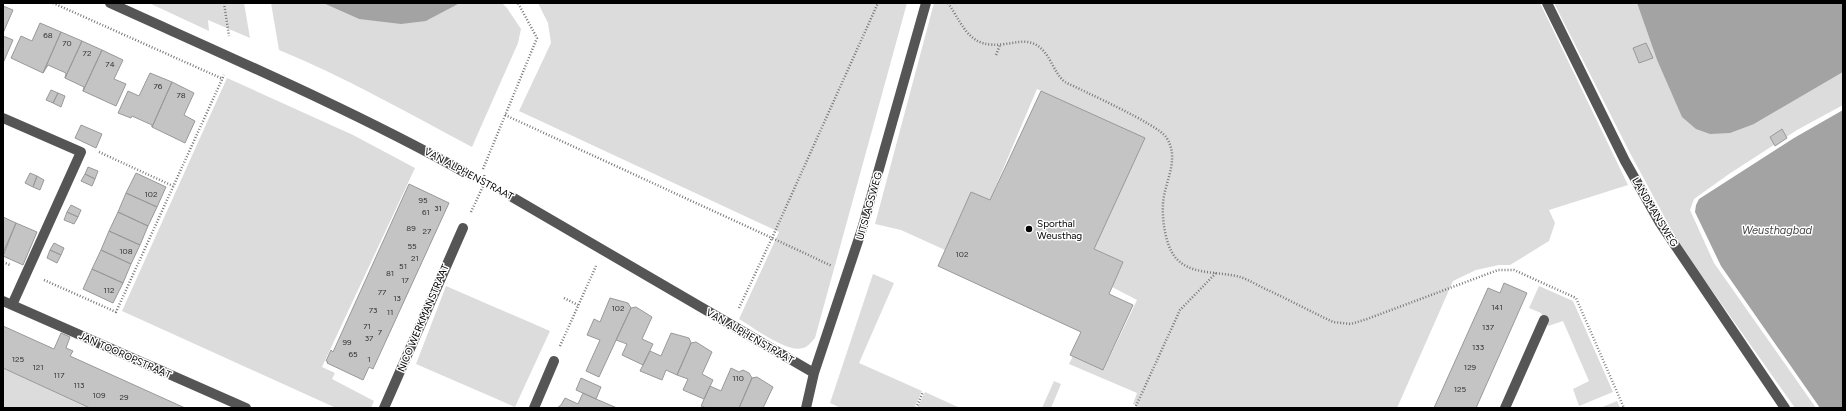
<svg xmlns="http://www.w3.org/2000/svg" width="1846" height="411" viewBox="0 0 1846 411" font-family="Figtree,sans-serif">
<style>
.green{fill:#dcdcdc}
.water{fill:#a3a3a3}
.building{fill:#c4c4c4;stroke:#999}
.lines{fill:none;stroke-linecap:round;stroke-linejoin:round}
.path{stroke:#777;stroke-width:2.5;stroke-dasharray:1 2;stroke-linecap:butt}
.minor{stroke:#555;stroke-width:10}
.poi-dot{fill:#000;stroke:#fff;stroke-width:1.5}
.labels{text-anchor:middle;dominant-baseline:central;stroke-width:3;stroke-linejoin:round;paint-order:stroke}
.number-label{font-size:8px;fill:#313131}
.street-label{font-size:10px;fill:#000;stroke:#fff}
.poi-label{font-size:10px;fill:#000;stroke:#fff;text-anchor:start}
.water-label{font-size:11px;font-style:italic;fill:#444;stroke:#fff}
</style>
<rect width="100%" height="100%" fill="#fff"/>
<!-- green -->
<path class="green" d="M149,3H244L250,38L208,20L209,31Z
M271,3H323L359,19L426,21L460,3H502L507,8L521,29L518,43L472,147C408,113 345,77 279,50Z
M538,3H907L815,338C812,341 808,347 803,348C787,353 754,328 739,319L779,232L519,111L551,43L548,23Z
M934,3H1540L1628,185L1549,210L1555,223L1549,241L1510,265H1499L1476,270L1453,281L1397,408H1141L1133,404L1137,393L1069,364L1073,356L1104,369L1137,300L1112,287L1123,262L1094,249L1144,139L1037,89L990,200L971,192L945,250L901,230L875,224Z
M1554,3H1637L1657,60L1682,116L1754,124L1843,72V105L1797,130L1729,174L1694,199L1690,210L1714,263L1816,408H1795L1699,272L1672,231L1630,153Z
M227,78L353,135L415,168L322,367L335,373L332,379L374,401L371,408H336L122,311Z
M873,274L894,283L859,363L922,391L914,408H841L830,403Z
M446,286L550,331L515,407L416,364Z
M1539,286L1573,301L1613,392L1579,406L1573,389L1589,381L1563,321L1548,326L1541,313L1529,308Z
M3,368L90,408H3Z
M1054,381L1061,384L1051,408H1042Z
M925,392L960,408H917Z
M1617,401L1620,408H1600Z"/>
<!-- water -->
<path class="water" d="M323,3H460L426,21L401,24L359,19Z
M1637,3H1843V72L1754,124L1730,133L1710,134L1696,129L1682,117L1657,60Z
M1843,110V408H1820L1721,266L1695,212L1696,205L1699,199L1794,138Z"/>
<!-- building -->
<path class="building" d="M3,6L13,10L3,33Z
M40,23L61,32L43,73L11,58L21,36L32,41Z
M61,32L82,41L65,78L66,73L48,65L43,73Z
M3,36L13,40L3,63Z
M82,41L102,50L83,91L84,87L65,78Z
M1646,43L1653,58L1639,63L1633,48Z
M102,50L123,60L114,79L126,84L116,106L83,91Z
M150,73L172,82L152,127V125L132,116L131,118L118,113L128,91L139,96Z
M172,82L194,93L184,115L195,121L185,143L152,127Z
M51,90L58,93L53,103L46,100Z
M1041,91L1145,138L1094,249L1123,262L1109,294L1133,305L1103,370L1070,355L1081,332L938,266L971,192L990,200Z
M58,93L65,96L61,107L53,103Z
M81,125L102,134L96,148L75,138Z
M1782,129L1787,138L1775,146L1770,137Z
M88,167L98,171L95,179L85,174Z
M30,173L37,176L33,187L25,183Z
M136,173L166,187L157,207L126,193Z
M85,174L95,179L92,186L81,181Z
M37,176L44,180L40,190L33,187Z
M409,184L449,203L373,369L369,367L363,380L327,363L328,362L326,361L331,350L333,352Z
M126,193L157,207L148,226L118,212Z
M71,205L81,210L78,217L67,212Z
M67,212L78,217L74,224L64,220Z
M118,212L148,226L140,245L109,231Z
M3,217L16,223L3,253Z
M16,223L37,232L23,265L3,256Z
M109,231L140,245L131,264L101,250Z
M54,243L64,248L61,255L50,250Z
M50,250L61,255L57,263L47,258Z
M101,250L131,264L123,283L92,269Z
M92,269L123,283L113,303L83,289Z
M1504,283L1527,293L1476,408H1434L1488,288L1500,293Z
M610,298L628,303L631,308L599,377L586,371L600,340L587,335L594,319L600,322Z
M636,307L652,317L642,339L653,344L643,365L622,355L627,344L616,340L631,308Z
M3,326L54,349L61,333L70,337L66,348L73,351L70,356L185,408H90L3,368Z
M671,333L689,338L691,343L677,375L666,370L662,380L640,371L650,351L661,356Z
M696,342L712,352L702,374L713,380L704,399L683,390L688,379L677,375L691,343Z
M731,368L739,372L743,370L749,373L752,378L739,408H706L701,406L710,386L721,391Z
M757,377L773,387L763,408H739L752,378Z
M581,378L601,387L596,399L576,390Z
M583,393L596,399L617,408H557L561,405L565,398L578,404Z"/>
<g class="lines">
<!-- path -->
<path class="path" d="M53,3L223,79
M224,3L229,36
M948,3C965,28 969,49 1005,44C1014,43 1024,40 1032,43C1050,49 1052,72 1065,82C1083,91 1157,124 1166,137C1181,159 1164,182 1163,204C1162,219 1165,244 1175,257C1190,276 1220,271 1240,277C1250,280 1260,287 1270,291C1291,301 1312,312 1333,322L1351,324L1367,319L1498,270H1514L1576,298L1624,408
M996,55L1000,45
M505,115L772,238L878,3
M99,152L173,186
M483,169L537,38L518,3
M479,180L496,188
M471,212L485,182L484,174
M3,262L10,265
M44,280L116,312L224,75
M564,298L578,305
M739,308L772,238L832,266
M560,346L596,266
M1136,406L1180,310L1216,273
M916,408L923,392"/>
<!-- minor -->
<path class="minor" d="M110,3C229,57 350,109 464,172
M1547,3L1625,161L1660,223L1785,408
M3,118L81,152L12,305
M512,197L814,373
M3,301L246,408
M384,408L463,228
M534,408L554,361
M806,408L814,373L862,229L926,3
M1505,408L1544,320"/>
</g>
<!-- markers -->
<circle class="poi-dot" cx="1029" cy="229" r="4"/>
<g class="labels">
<!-- number labels -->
<g class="number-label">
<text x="48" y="35">68</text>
<text x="67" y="43">70</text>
<text x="87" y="53">72</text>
<text x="110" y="64">74</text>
<text x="158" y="86">76</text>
<text x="181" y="95">78</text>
<text x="151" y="194">102</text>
<text x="423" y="200">95</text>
<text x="438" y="208">31</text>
<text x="426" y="212">61</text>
<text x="411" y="228">89</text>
<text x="427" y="231">27</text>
<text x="412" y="246">55</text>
<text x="126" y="251">108</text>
<text x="962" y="254">102</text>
<text x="415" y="258">21</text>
<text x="403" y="266">51</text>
<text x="390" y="273">81</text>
<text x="405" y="280">17</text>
<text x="109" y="290">112</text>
<text x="382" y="292">77</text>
<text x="397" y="298">13</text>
<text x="1497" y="307">141</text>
<text x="618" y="308">102</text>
<text x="373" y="310">73</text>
<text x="390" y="312">11</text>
<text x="367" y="326">71</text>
<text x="1488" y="327">137</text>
<text x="380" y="332">7</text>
<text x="369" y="338">37</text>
<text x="347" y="342">99</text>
<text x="1478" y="347">133</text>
<text x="353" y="354">65</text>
<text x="18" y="359">125</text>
<text x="369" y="359">1</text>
<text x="38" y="367">121</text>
<text x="1470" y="367">129</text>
<text x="59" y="375">117</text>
<text x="738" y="378">110</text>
<text x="79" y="385">113</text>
<text x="1460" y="389">125</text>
<text x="99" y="395">109</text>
<text x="124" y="397">29</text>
</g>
<!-- street labels -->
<g class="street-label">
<text transform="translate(469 174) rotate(28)">VAN ALPHENSTRAAT</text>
<text transform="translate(869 206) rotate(-74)">UITSLAGSWEG</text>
<text transform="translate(1655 212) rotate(59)">LANDMANSWEG</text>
<text transform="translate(423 318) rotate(-67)">NICO WERKMANSTRAAT</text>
<text transform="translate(750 336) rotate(30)">VAN ALPHENSTRAAT</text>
<text transform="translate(125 355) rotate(24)">JAN TOOROPSTRAAT</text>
</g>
<!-- poi labels -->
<g class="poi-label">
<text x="1037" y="223">Sporthal<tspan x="1037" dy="12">Weusthag</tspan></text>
</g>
<!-- water labels -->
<g class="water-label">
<text x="1777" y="230">Weusthagbad</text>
</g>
</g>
<!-- border -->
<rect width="1846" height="411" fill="none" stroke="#000000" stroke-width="8"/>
</svg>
